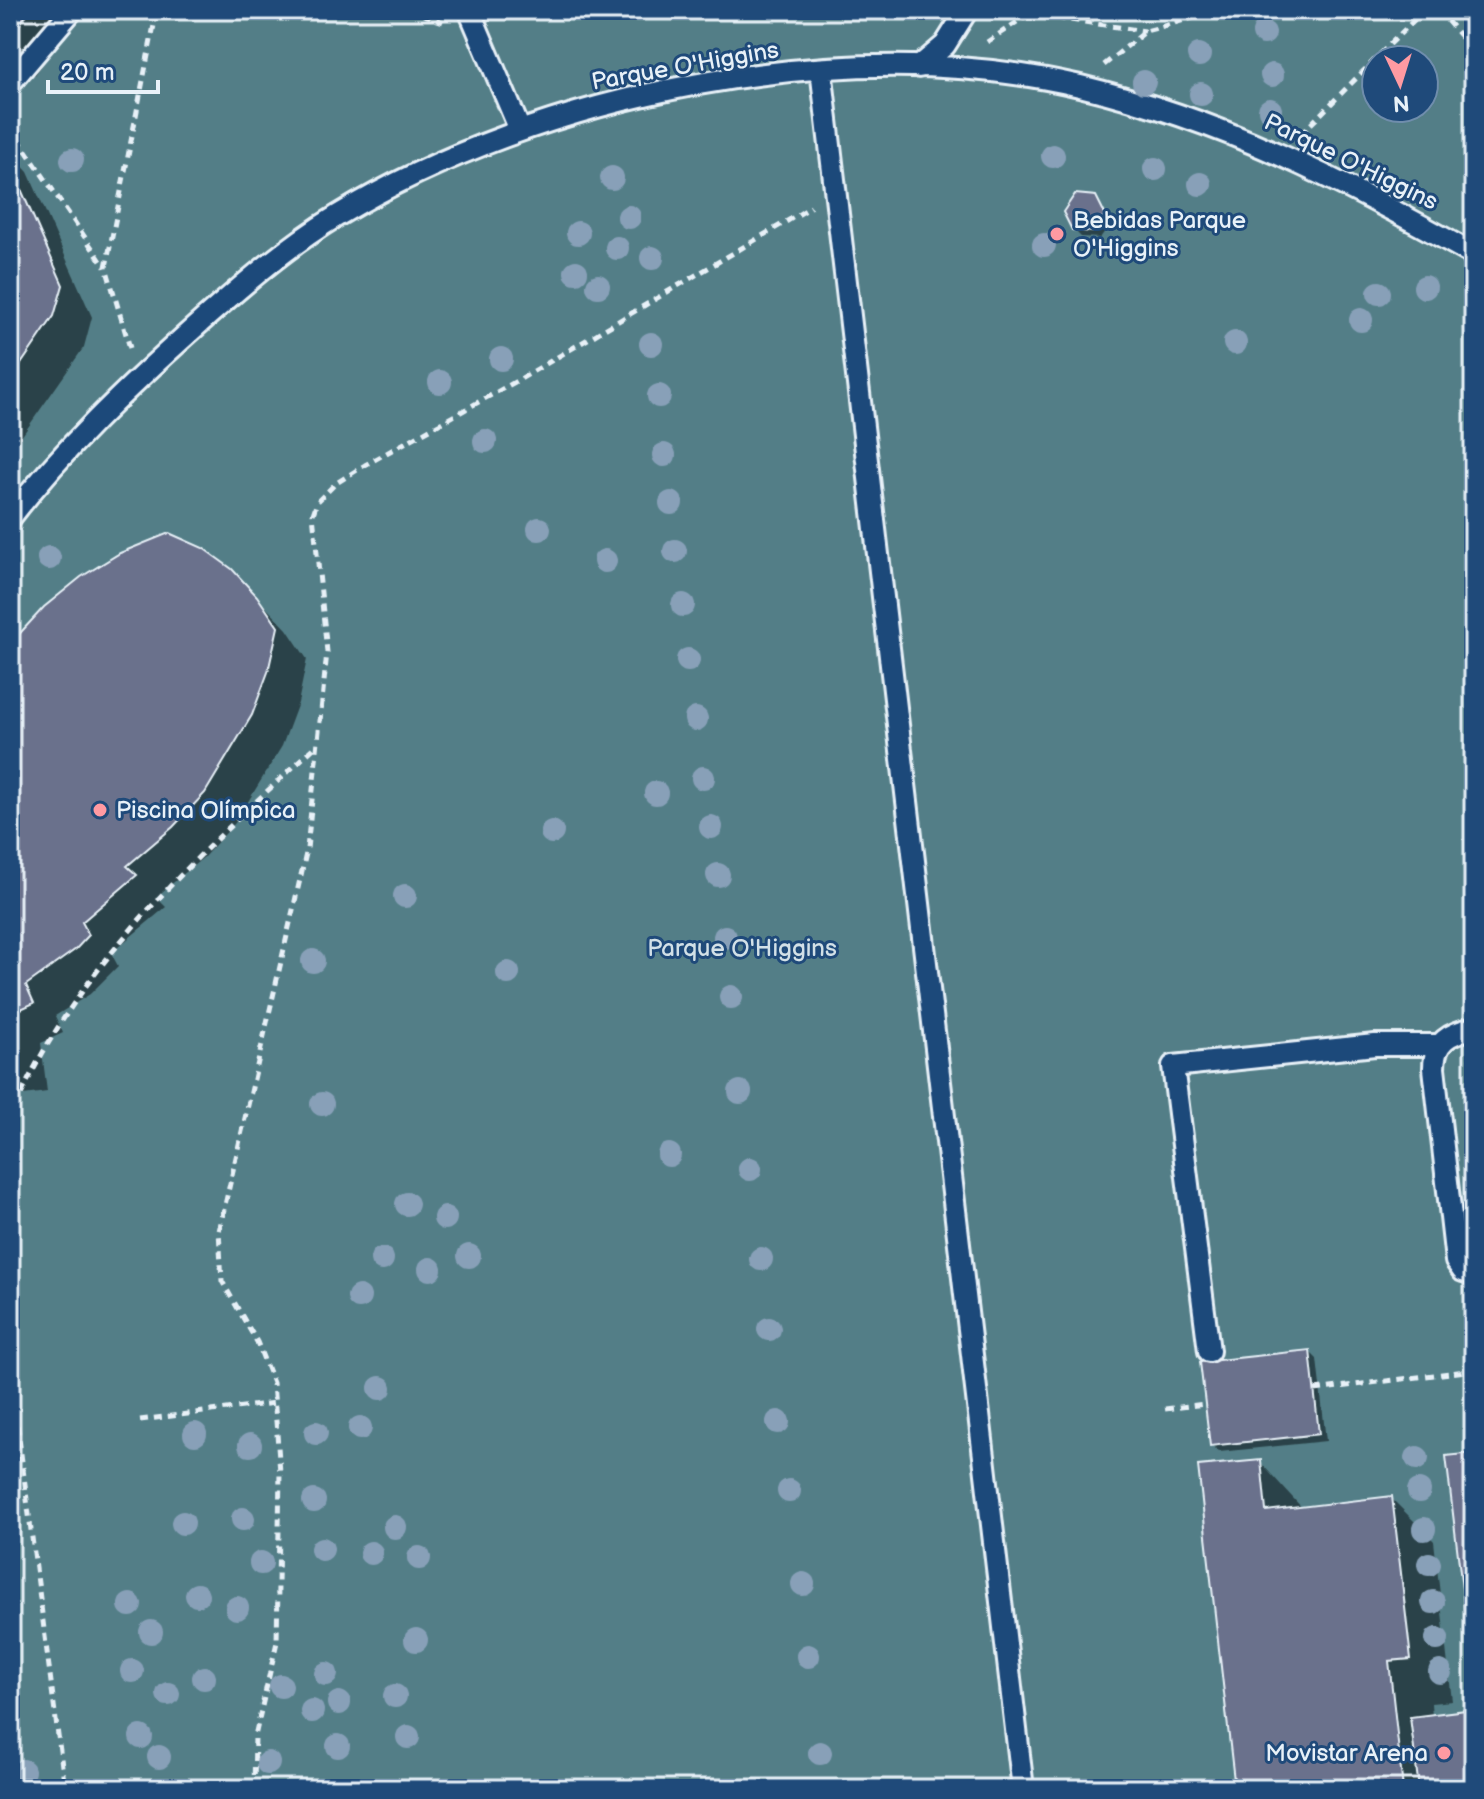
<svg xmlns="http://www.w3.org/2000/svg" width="1484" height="1799" viewBox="0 0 1484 1799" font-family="'Balsamiq Sans',sans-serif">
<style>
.green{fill:#527e87;stroke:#9db8c0;stroke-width:2;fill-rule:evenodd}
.shadow{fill:#0007}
.building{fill:#6a718c;stroke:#e8f1f8;stroke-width:2}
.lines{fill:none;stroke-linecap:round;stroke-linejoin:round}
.lane-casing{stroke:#e8f1f8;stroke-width:26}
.path{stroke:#e8f1f8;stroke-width:5;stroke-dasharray:8 6;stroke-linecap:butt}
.lane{stroke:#1f4a7a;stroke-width:20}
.tree{fill:#88a0b8}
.poi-dot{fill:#ff9aa2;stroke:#1f4a7a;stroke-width:3}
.labels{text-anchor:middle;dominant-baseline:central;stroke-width:6;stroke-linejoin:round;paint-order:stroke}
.street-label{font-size:24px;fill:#e8f1f8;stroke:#1f4a7a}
.poi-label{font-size:24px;fill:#e8f1f8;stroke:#1f4a7a;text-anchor:start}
.park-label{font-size:24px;fill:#d2e0e7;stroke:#1f4a7a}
</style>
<rect width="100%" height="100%" fill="#2e527e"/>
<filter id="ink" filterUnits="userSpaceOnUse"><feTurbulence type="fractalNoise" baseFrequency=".0125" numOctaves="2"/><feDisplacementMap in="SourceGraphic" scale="16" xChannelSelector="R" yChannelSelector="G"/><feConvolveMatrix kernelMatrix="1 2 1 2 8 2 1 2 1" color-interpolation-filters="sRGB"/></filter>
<g filter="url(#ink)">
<!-- green -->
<path class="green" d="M10,10H1474V1789H10ZM1376,60H1424V108H1376Z"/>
<!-- shadow -->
<path class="shadow" d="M10,10H82L35,75L10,59Z
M10,153L28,172L92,317L84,347L10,453Z
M1095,198L1111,223L1100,238L1081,237L1073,229Z
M230,570L287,629L307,659L298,703L282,746L235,823L204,857L156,897L166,907L111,953L118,966L90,994L55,1016L63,1033L41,1043L47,1092L23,1095L10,1081V648Z
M1310,1352L1317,1359L1326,1441L1219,1452L1212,1445Z
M1260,1462L1303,1509L1392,1499L1434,1541L1452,1701L1431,1703L1432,1717L1474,1711V1789H1237Z"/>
<!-- building -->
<path class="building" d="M10,10H30L10,37Z
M10,164L63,285L54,316L10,380Z
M1075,194L1096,196L1105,214L1093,232L1072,230L1063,212Z
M169,533L203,548L232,569L257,596L278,627L268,672L252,715L205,793L173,827L127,866L137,875L82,922L89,935L76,949L26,985L34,1003L12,1013L17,1063H10V644L44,607L81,577L120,553Z
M1310,1350L1319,1434L1210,1446L1200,1362Z
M1474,1453V1688L1446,1456Z
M1261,1460L1266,1511L1392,1496L1411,1659L1389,1661L1403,1789H1235L1198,1466Z
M1474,1709V1789H1419L1410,1717Z"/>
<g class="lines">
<!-- lane casing -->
<g class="lane-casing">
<path id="lane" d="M469,10L520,130
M919,67L945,45L967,10
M821,69L1023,1789
M10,83L72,10
M10,518C64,448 128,387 194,328C239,288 286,247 337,216C540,93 847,31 1080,86C1225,121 1345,182 1474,255
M1474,1028C1450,1033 1434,1041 1434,1068L1456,1261L1463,1271L1474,1274
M1209,1351L1173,1066L1375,1045H1438"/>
</g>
<!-- path -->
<path class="path" d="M410,10L443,22
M1438,10L1461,37L1474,43
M1029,14L1145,31
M987,42L1035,10
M1104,65L1146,31L1220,10
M10,127L105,267
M1301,134L1424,10
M130,348L106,267L157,10
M1470,1058L1474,1085
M10,1120C72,968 198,855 316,746
M10,1370L65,1789
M1315,1390L1474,1370
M1165,1409L1205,1404
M140,1420L275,1403
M254,1789L255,1736L277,1642L280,1472L273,1383L257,1342L222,1281L219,1231L307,849L327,652L313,514L317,502L335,484L365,465L522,378L811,207"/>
<!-- lane -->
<use href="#lane" class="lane"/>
</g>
<!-- trees -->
<g class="tree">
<circle cx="1264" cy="33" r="12"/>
<circle cx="1199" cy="55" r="12"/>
<circle cx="1272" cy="75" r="12"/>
<circle cx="1144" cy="82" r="12"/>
<circle cx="1201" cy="94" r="12"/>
<circle cx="1270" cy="110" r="12"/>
<circle cx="1053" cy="156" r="12"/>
<circle cx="72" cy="160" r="12"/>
<circle cx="1155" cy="169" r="12"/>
<circle cx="612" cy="178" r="12"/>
<circle cx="1200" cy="184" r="12"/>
<circle cx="629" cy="217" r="12"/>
<circle cx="578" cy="233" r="12"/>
<circle cx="1044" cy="245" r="12"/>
<circle cx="617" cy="248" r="12"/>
<circle cx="652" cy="258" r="12"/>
<circle cx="576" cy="272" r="12"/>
<circle cx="598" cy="286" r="12"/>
<circle cx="1425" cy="287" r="12"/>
<circle cx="1379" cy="293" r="12"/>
<circle cx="1361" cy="320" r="12"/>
<circle cx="1235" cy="343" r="12"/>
<circle cx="651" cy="344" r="12"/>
<circle cx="501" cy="359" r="12"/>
<circle cx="440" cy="382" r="12"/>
<circle cx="659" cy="396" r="12"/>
<circle cx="485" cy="441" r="12"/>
<circle cx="664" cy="455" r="12"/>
<circle cx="671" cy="503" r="12"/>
<circle cx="539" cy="529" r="12"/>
<circle cx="675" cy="551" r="12"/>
<circle cx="49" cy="558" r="12"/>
<circle cx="605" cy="561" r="12"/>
<circle cx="683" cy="605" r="12"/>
<circle cx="688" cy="660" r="12"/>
<circle cx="696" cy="719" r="12"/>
<circle cx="703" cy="778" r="12"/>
<circle cx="656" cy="793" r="12"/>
<circle cx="711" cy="827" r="12"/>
<circle cx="552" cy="832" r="12"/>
<circle cx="718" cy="875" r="12"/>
<circle cx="405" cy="896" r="12"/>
<circle cx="725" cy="937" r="12"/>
<circle cx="313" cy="961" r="12"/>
<circle cx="508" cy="973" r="12"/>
<circle cx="731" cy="997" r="12"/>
<circle cx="740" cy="1092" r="12"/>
<circle cx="322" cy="1104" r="12"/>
<circle cx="669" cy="1155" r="12"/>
<circle cx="750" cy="1169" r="12"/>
<circle cx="407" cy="1204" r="12"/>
<circle cx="445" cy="1218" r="12"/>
<circle cx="469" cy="1256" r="12"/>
<circle cx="382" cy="1259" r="12"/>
<circle cx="761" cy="1259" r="12"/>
<circle cx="430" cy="1269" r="12"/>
<circle cx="359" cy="1297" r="12"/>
<circle cx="769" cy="1329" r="12"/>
<circle cx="380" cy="1388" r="12"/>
<circle cx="778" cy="1422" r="12"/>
<circle cx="360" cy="1428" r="12"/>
<circle cx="316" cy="1433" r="12"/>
<circle cx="195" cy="1434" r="12"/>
<circle cx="250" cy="1445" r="12"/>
<circle cx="1417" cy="1458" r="12"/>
<circle cx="789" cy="1491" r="12"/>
<circle cx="1419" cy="1491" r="12"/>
<circle cx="314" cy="1501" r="12"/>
<circle cx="243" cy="1519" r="12"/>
<circle cx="183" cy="1523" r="12"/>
<circle cx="395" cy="1527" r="12"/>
<circle cx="1424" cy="1529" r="12"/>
<circle cx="322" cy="1549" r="12"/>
<circle cx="371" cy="1553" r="12"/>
<circle cx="419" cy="1558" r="12"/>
<circle cx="261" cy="1563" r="12"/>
<circle cx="1429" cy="1564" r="12"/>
<circle cx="803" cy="1584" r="12"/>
<circle cx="197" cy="1595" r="12"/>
<circle cx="1433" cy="1602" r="12"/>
<circle cx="130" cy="1605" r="12"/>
<circle cx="237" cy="1608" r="12"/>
<circle cx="151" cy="1632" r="12"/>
<circle cx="1437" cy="1639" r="12"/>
<circle cx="416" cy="1640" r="12"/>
<circle cx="808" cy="1656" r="12"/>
<circle cx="132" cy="1671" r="12"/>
<circle cx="1440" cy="1672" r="12"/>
<circle cx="326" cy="1674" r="12"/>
<circle cx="204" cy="1678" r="12"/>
<circle cx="281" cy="1686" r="12"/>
<circle cx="168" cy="1694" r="12"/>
<circle cx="395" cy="1696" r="12"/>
<circle cx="339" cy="1703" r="12"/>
<circle cx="312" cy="1711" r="12"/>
<circle cx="141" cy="1737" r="12"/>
<circle cx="408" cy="1737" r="12"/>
<circle cx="338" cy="1746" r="12"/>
<circle cx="820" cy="1753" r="12"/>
<circle cx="159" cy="1757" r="12"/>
<circle cx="268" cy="1763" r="12"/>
<circle cx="23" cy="1771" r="12"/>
</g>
</g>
<!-- markers -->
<g class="poi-dot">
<circle cx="1057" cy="234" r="8"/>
<circle cx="100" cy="810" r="8"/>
<circle cx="1444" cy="1753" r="8"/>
</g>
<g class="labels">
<!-- street labels -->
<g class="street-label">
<text transform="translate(685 66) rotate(-10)">Parque O'Higgins</text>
<text transform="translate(1351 162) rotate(26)">Parque O'Higgins</text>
</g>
<!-- poi labels -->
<g class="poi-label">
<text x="1073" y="220">Bebidas Parque<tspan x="1073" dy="28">O'Higgins</tspan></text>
<text x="116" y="810">Piscina Olímpica</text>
<text x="1428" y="1753" text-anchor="end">Movistar Arena</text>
</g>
<!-- park labels -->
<g class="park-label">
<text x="742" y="948">Parque O'Higgins</text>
</g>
</g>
<!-- margin -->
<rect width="1484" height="1799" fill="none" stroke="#1f4a7a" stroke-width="40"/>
<rect x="20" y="20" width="1444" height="1759" fill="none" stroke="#e8f1f8" stroke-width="3" filter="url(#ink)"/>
<!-- north arrow -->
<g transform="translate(1400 84) rotate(176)"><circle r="38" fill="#1f4a7a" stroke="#6f8dac" stroke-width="2"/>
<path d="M0-6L14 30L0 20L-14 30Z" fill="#ff9aa2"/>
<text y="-12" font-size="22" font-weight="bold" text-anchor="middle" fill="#e8f1f8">N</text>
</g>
<!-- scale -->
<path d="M48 80v12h110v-12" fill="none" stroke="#e8f1f8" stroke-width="4"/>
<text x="60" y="80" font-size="24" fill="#e8f1f8" stroke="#1f4a7a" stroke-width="6" paint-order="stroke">20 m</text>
</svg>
